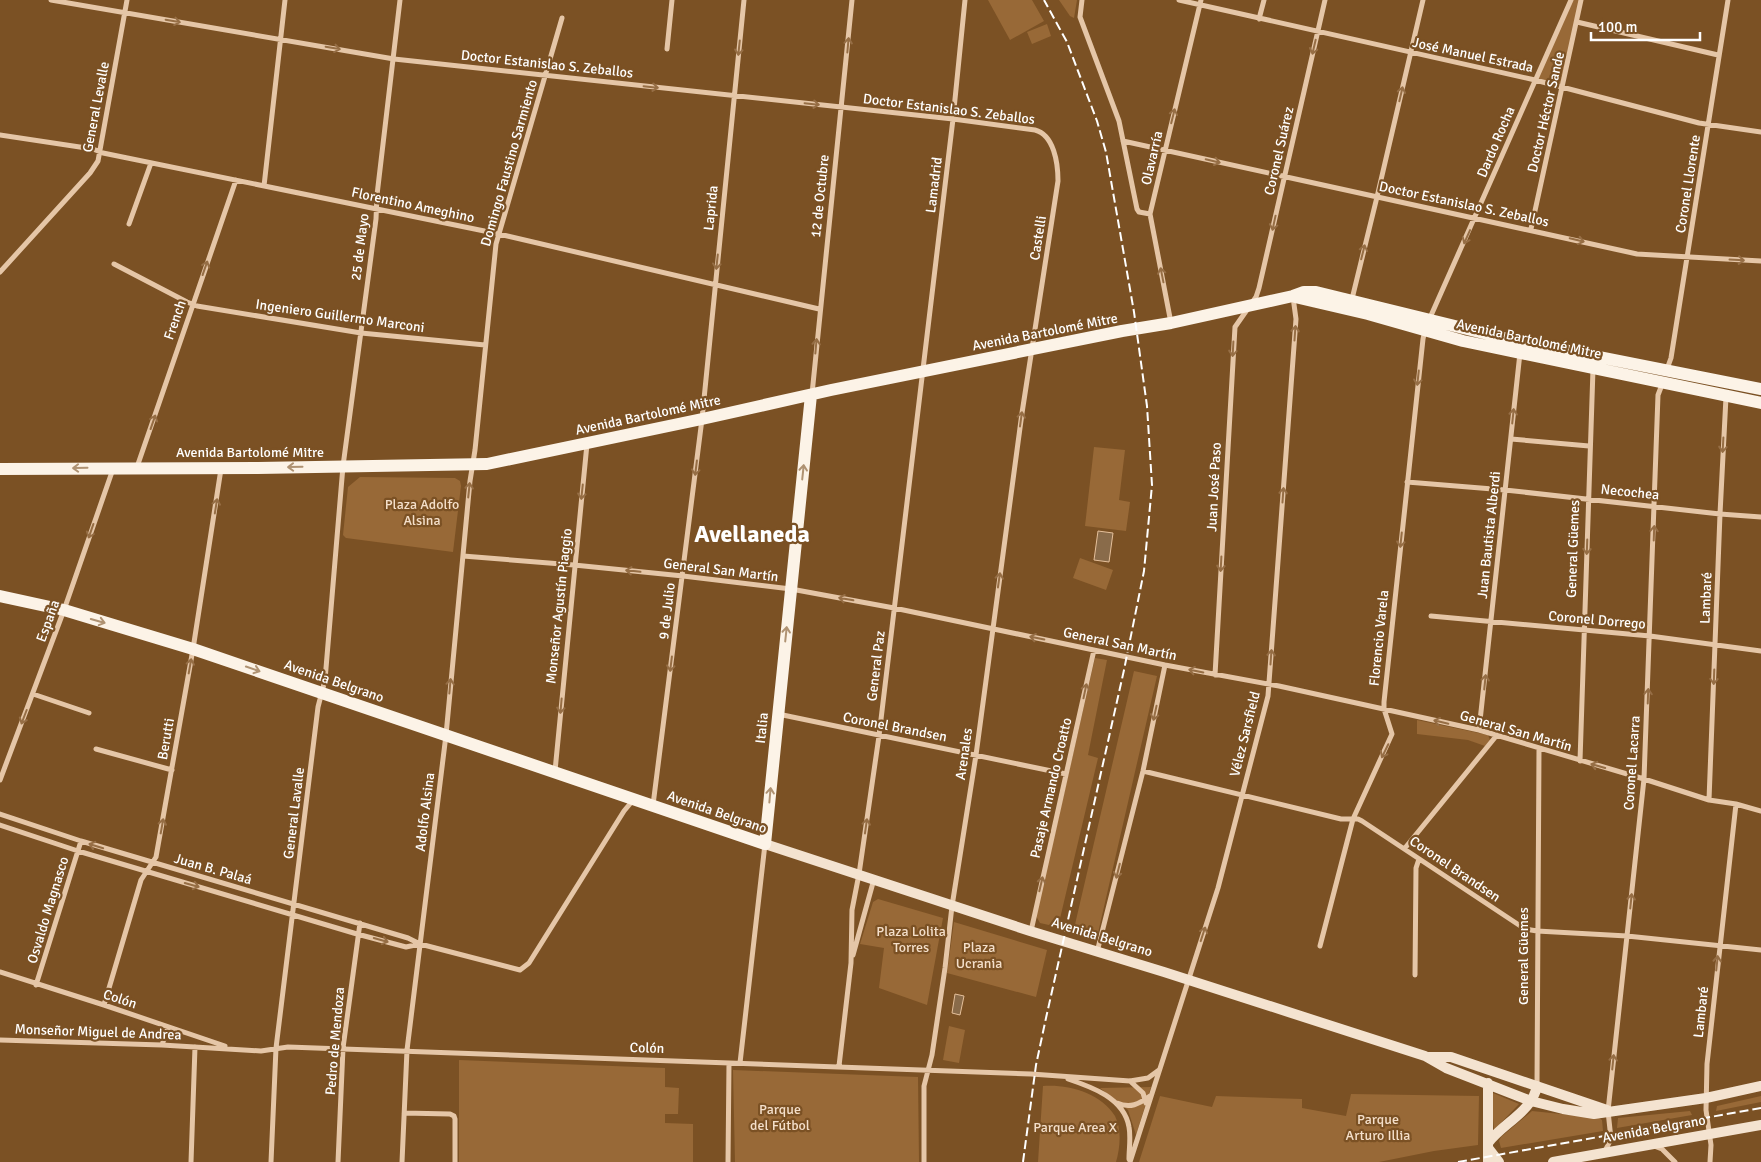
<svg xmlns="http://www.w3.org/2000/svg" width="1761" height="1162" viewBox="0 0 1761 1162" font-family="Signika,sans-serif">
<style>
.green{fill:#986937}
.water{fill:#896b4a;stroke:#e5c09b}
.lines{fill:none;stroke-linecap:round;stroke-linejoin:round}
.street{stroke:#e5c6a7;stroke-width:5}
.secondary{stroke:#f4e3d0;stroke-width:10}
.primary{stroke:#fcf3e7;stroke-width:12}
.rail{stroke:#fff;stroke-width:2;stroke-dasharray:9 4;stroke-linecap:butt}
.oneway{stroke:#966e45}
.oneway2{stroke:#af9272}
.labels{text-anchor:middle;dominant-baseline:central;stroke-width:4.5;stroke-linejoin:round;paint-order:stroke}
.street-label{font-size:14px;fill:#fff;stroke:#7b5124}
.park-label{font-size:14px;fill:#f4dfca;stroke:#7b5124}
.town-label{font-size:24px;font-weight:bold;fill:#fff;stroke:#7b5124}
</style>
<rect width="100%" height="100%" fill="#7b5124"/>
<!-- green -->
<path class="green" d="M988,0H1032L1044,21L1010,40Z
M1059,0H1077L1074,18L1070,16Z
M1571,0H1581L1563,88L1535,80Z
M1047,24L1051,36L1032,44L1027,32Z
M1094,447L1125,450L1119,500L1130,502L1126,531L1085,526Z
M360,477L455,478L460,481L461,486L453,552L346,538L343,535L348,487Z
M1080,558L1113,570L1106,590L1073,578Z
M1095,658L1107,660L1088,755L1098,758L1058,927L1040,923L1036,916Z
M1134,671L1157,676L1098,933L1094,938L1089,939L1073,933Z
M1417,720L1488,735L1490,740L1485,746L1468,740L1417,734Z
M878,899L943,918L927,1005L879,988L884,948L860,944L873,902Z
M954,922L1047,950L1036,997L947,973Z
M949,1026L965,1030L959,1063L943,1060Z
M459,1060L665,1068V1087L679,1088L678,1114H665V1123L693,1124V1162H459Z
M733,1070L918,1077L919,1162H735Z
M1043,1086C1068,1084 1101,1093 1115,1116C1122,1130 1120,1148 1116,1162H1038Z
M1151,1087L1136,1135L1128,1110L1100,1088Z
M1493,1093L1519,1104L1494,1130L1491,1095Z
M1351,1094L1479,1096L1478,1145L1434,1151L1379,1162H1139L1160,1096L1212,1107L1216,1096L1302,1099V1108L1346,1116Z
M1761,1096V1102L1716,1111L1717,1106Z
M1532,1111L1599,1118L1602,1120L1603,1131L1501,1148L1499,1141L1501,1137Z
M1690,1111L1692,1115L1617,1128L1618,1118Z"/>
<!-- water -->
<path class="water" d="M1098,531L1113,533L1109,562L1094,560Z
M955,994L964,996L960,1015L952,1013Z"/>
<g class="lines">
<!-- street -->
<path class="street" d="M51,0L394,59L953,119L1035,130C1054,135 1058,163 1058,181L1022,413L976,755L952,906L945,968L932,1055L924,1086V1162
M1082,0L1080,17L1119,121L1137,209L1139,212L1150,214
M1179,0L1535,80L1699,123L1761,132
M1259,19L1264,0
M1577,22L1718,55
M667,49L672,0
M0,135L93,149L103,153L499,234L819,309
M1123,141L1637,254L1761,261
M264,186L285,0
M129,224L151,163
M1531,229L1581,0
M114,264L187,302L197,306L361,333L485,345
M0,272L90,173L98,161L127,0
M1352,299L1377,197L1423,0
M1429,320L1571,0
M1171,323L1150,214L1201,0
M1667,369L1671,358L1728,0
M812,394L852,0
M1511,439L1589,446
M137,467L236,180
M1407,482L1505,490L1720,514L1761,517
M463,556L574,565L683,576L791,589L894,608L1165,665L1279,686L1479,730L1644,779L1709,800L1736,804L1761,811
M1431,616L1650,636L1761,651
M1215,675L1235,327L1256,297L1259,288L1325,0
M33,694L89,713
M778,714L1066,774
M1479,730L1520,353
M96,749L172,770
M1580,761L1593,369
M555,771L587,444
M1143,771L1341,819H1358L1362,821L1525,929L1537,931L1627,936L1761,950
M0,780L64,610L113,469
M1709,800L1720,514L1726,397
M653,805L702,419L744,0
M0,814L81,841L408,938L420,944L520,970L529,963L624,811L634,799
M0,825L78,851L357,934L406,947L420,944
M1405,848L1497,735
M1031,931L1094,650
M1320,946L1353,819L1392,734L1384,709V702L1423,339L1425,330
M1097,952L1143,771L1165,665
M853,955L874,879
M0,972L104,1005L225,1046
M1415,975L1416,868L1419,859
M36,985L81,841
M104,1005L141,880L156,857L193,649L221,469
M0,1040L162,1045L261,1051L288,1047L1031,1074L1130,1081L1148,1078L1159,1070
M162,1045L168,1027
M740,1063L765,844
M839,1066L851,963L852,910L859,874L879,736L953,119L965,0
M1068,1079C1092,1087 1124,1098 1129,1127C1131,1137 1129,1149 1129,1159
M1130,1081L1143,1093L1146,1103
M1537,1086L1539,749
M1117,1103C1130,1109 1139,1104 1150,1096
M404,1113L450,1114L454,1116L455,1119V1162
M1654,1146L1662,1149L1675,1162
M1605,1151L1611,1139L1608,1111L1644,779L1658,395L1663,382
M191,1162L195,1047
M271,1162L276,1048L318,707L325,680L343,466L376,219L377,195L400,0
M338,1162L343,1048L360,923
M402,1162L407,1050L446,735L470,481L475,450L496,244L562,18
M728,1162L729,1063
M1130,1162L1218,888L1268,696L1296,319L1293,297
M1710,1162L1711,1145L1706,1110L1707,1064L1736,804"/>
<!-- secondary -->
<path class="secondary" d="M765,844L1030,931L1164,972L1425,1056L1446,1068L1531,1101L1563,1109L1594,1114L1706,1098L1761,1086
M1428,1057H1451L1607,1110
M1488,1143C1503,1123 1532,1112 1537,1086
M1489,1149L1499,1162
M1488,1162V1083
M1553,1162L1761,1125"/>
<!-- primary -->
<path class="primary" d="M1295,297L1368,314L1463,341L1761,403
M0,469L258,468L487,464L702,419L831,390L1122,331L1171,323L1293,296L1304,292H1316L1508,339L1761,389
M0,596L64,610L193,649L765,844L811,395"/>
<!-- rail -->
<path class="rail" d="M1023,1162L1036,1065L1046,1018L1124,670L1144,571L1152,485L1147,406L1134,312L1106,152L1097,121L1067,42L1044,0
M1458,1162L1761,1108"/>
</g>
<!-- one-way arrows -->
<defs><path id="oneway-shaft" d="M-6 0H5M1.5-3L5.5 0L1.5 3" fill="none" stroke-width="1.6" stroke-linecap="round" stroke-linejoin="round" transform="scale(1.25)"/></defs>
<g class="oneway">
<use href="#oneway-shaft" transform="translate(173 21) rotate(10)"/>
<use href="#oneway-shaft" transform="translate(848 45) rotate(-85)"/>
<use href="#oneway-shaft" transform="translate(1314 47) rotate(103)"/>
<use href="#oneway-shaft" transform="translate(333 48) rotate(10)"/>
<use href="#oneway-shaft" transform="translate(739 48) rotate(96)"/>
<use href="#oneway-shaft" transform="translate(651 87) rotate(6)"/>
<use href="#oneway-shaft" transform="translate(1401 94) rotate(-77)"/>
<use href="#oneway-shaft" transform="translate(812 104) rotate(6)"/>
<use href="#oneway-shaft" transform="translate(1173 116) rotate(-76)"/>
<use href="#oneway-shaft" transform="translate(1213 161) rotate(13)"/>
<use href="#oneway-shaft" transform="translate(1274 223) rotate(102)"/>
<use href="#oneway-shaft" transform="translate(1467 237) rotate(114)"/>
<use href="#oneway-shaft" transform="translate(1577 240) rotate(13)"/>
<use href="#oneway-shaft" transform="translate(1363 252) rotate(-76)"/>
<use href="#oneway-shaft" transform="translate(1737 260) rotate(3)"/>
<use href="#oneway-shaft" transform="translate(717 262) rotate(96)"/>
<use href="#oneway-shaft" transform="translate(205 268) rotate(-71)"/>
<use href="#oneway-shaft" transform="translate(1162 275) rotate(-101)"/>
<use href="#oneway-shaft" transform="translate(1295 333) rotate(-86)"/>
<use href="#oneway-shaft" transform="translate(816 346) rotate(-85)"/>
<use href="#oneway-shaft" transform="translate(1233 349) rotate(93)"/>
<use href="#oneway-shaft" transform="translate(1418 378) rotate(96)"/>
<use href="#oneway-shaft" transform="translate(1513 416) rotate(-84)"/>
<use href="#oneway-shaft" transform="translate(1021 419) rotate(-82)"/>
<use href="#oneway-shaft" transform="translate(153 422) rotate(-71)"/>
<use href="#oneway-shaft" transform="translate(1723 445) rotate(93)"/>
<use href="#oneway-shaft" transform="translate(696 468) rotate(97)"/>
<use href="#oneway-shaft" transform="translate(469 490) rotate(-84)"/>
<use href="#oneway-shaft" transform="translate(582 492) rotate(96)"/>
<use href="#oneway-shaft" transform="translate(1283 495) rotate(-86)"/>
<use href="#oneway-shaft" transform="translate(216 506) rotate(-81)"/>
<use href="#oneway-shaft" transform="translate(91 531) rotate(109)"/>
<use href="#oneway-shaft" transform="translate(1654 533) rotate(-88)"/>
<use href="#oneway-shaft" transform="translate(1401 540) rotate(96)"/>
<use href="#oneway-shaft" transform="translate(1587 547) rotate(92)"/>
<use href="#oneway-shaft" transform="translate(1221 564) rotate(93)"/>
<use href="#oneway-shaft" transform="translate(633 571) rotate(-174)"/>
<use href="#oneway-shaft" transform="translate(999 580) rotate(-82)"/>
<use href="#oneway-shaft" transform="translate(846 599) rotate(-170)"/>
<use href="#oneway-shaft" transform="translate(1037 638) rotate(-168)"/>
<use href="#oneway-shaft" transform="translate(1271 657) rotate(-86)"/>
<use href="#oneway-shaft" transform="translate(671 664) rotate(97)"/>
<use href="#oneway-shaft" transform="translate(190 666) rotate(-80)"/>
<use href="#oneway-shaft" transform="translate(1196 671) rotate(-169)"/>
<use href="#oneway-shaft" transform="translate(1714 677) rotate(92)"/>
<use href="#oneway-shaft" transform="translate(1485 682) rotate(-84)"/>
<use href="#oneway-shaft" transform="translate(450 686) rotate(-85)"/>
<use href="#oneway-shaft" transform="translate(1085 691) rotate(-78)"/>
<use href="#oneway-shaft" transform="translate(1648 696) rotate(-88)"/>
<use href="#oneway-shaft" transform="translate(561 706) rotate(95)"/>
<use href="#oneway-shaft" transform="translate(1155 713) rotate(102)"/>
<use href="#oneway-shaft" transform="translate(24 717) rotate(111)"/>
<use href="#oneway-shaft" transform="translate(1441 722) rotate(-167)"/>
<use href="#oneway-shaft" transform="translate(1385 751) rotate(116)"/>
<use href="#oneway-shaft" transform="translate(1598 766) rotate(-164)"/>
<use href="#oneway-shaft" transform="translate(162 826) rotate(-80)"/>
<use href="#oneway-shaft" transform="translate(866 826) rotate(-82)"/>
<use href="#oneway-shaft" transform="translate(96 846) rotate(-163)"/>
<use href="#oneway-shaft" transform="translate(1118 871) rotate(104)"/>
<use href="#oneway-shaft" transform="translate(1041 884) rotate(-77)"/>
<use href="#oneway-shaft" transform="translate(192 885) rotate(16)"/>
<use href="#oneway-shaft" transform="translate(1631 901) rotate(-84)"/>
<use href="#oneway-shaft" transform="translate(1203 934) rotate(-72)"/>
<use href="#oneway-shaft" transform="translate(381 940) rotate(16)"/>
<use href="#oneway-shaft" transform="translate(1717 963) rotate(-84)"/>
<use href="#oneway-shaft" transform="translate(1613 1062) rotate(-84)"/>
</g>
<g class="oneway2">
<use href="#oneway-shaft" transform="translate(295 467) rotate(179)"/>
<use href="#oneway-shaft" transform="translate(80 468) rotate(179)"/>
<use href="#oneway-shaft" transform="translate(803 472) rotate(-84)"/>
<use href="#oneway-shaft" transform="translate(98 621) rotate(16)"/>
<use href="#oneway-shaft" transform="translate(786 634) rotate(-84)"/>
<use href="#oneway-shaft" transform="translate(253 669) rotate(19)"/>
<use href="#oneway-shaft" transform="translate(770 795) rotate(-85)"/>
</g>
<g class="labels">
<!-- street labels -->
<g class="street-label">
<text transform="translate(1473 55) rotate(12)">José Manuel Estrada</text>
<text transform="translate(547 64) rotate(6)">Doctor Estanislao S. Zeballos</text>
<text transform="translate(96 107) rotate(-79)">General Levalle</text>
<text transform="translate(949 109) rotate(7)">Doctor Estanislao S. Zeballos</text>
<text transform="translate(1546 112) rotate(-77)">Doctor Héctor Sande</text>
<text transform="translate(1496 142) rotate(-67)">Dardo Rocha</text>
<text transform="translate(1279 151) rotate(-77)">Coronel Suárez</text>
<text transform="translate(1152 158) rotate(-77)">Olavarría</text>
<text transform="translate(509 163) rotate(-74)">Domingo Faustino Sarmiento</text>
<text transform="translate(1688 184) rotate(-81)">Coronel Llorente</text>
<text transform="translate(934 185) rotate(-83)">Lamadrid</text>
<text transform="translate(820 196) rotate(-84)">12 de Octubre</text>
<text transform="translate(1464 204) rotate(12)">Doctor Estanislao S. Zeballos</text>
<text transform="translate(413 205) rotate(12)">Florentino Ameghino</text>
<text transform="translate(711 208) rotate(-84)">Laprida</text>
<text transform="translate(1038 238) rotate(-81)">Castelli</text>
<text transform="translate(360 247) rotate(-83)">25 de Mayo</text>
<text transform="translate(340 316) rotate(8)">Ingeniero Guillermo Marconi</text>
<text transform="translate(175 320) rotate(-71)">French</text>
<text transform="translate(1045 332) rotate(-11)">Avenida Bartolomé Mitre</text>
<text transform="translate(1529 339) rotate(12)">Avenida Bartolomé Mitre</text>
<text transform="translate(648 415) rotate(-12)">Avenida Bartolomé Mitre</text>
<text x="250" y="452">Avenida Bartolomé Mitre</text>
<text transform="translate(1214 487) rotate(-87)">Juan José Paso</text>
<text transform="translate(1630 492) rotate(6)">Necochea</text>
<text transform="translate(1489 535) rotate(-84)">Juan Bautista Alberdi</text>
<text transform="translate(1573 549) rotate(-88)">General Güemes</text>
<text transform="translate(721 570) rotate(7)">General San Martín</text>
<text transform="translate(1706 598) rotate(-88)">Lambaré</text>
<text transform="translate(559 606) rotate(-84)">Monseñor Agustín Piaggio</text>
<text transform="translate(667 611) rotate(-83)">9 de Julio</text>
<text transform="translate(1597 620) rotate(5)">Coronel Dorrego</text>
<text transform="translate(48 621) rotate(-70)">España</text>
<text transform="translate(1379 638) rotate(-84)">Florencio Varela</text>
<text transform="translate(1120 644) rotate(12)">General San Martín</text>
<text transform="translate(876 666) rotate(-83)">General Paz</text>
<text transform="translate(334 681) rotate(19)">Avenida Belgrano</text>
<text transform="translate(895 727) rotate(11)">Coronel Brandsen</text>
<text transform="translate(762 728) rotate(-84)">Italia</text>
<text transform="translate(1516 731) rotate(16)">General San Martín</text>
<text transform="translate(1245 734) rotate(-76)">Vélez Sarsfield</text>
<text transform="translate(166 739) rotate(-80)">Berutti</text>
<text transform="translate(964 754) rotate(-82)">Arenales</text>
<text transform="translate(1632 763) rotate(-86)">Coronel Lacarra</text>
<text transform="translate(1051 788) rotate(-77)">Pasaje Armando Croatto</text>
<text transform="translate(425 812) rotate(-83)">Adolfo Alsina</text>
<text transform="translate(717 812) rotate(19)">Avenida Belgrano</text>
<text transform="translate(294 813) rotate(-83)">General Lavalle</text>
<text transform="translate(213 869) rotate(16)">Juan B. Palaá</text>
<text transform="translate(1455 869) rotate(34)">Coronel Brandsen</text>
<text transform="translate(48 910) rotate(-73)">Osvaldo Magnasco</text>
<text transform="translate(1102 937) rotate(17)">Avenida Belgrano</text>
<text transform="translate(1523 956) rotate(-90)">General Güemes</text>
<text transform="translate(120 999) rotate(18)">Colón</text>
<text transform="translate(1701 1012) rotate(-84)">Lambaré</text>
<text transform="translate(98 1032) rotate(2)">Monseñor Miguel de Andrea</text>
<text transform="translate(335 1041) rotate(-85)">Pedro de Mendoza</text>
<text transform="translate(647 1048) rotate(2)">Colón</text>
<text transform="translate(1654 1129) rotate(-10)">Avenida Belgrano</text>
</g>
<!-- park labels -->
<g class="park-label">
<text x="422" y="504">Plaza Adolfo<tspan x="422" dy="16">Alsina</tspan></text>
<text x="911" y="931">Plaza Lolita<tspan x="911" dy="16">Torres</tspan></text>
<text x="979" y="947">Plaza<tspan x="979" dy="16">Ucrania</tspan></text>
<text x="780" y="1109">Parque<tspan x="780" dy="16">del Fútbol</tspan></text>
<text x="1378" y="1119">Parque<tspan x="1378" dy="16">Arturo Illia</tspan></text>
<text x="1075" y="1127">Parque Area X</text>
</g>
<!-- town labels -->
<g class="town-label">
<text x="752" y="534">Avellaneda</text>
</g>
</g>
<!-- scale -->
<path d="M1591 32v8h109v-8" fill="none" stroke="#ffffff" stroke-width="2.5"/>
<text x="1598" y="32" font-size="15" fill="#ffffff" stroke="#7b5124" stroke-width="4" paint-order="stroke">100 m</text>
</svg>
